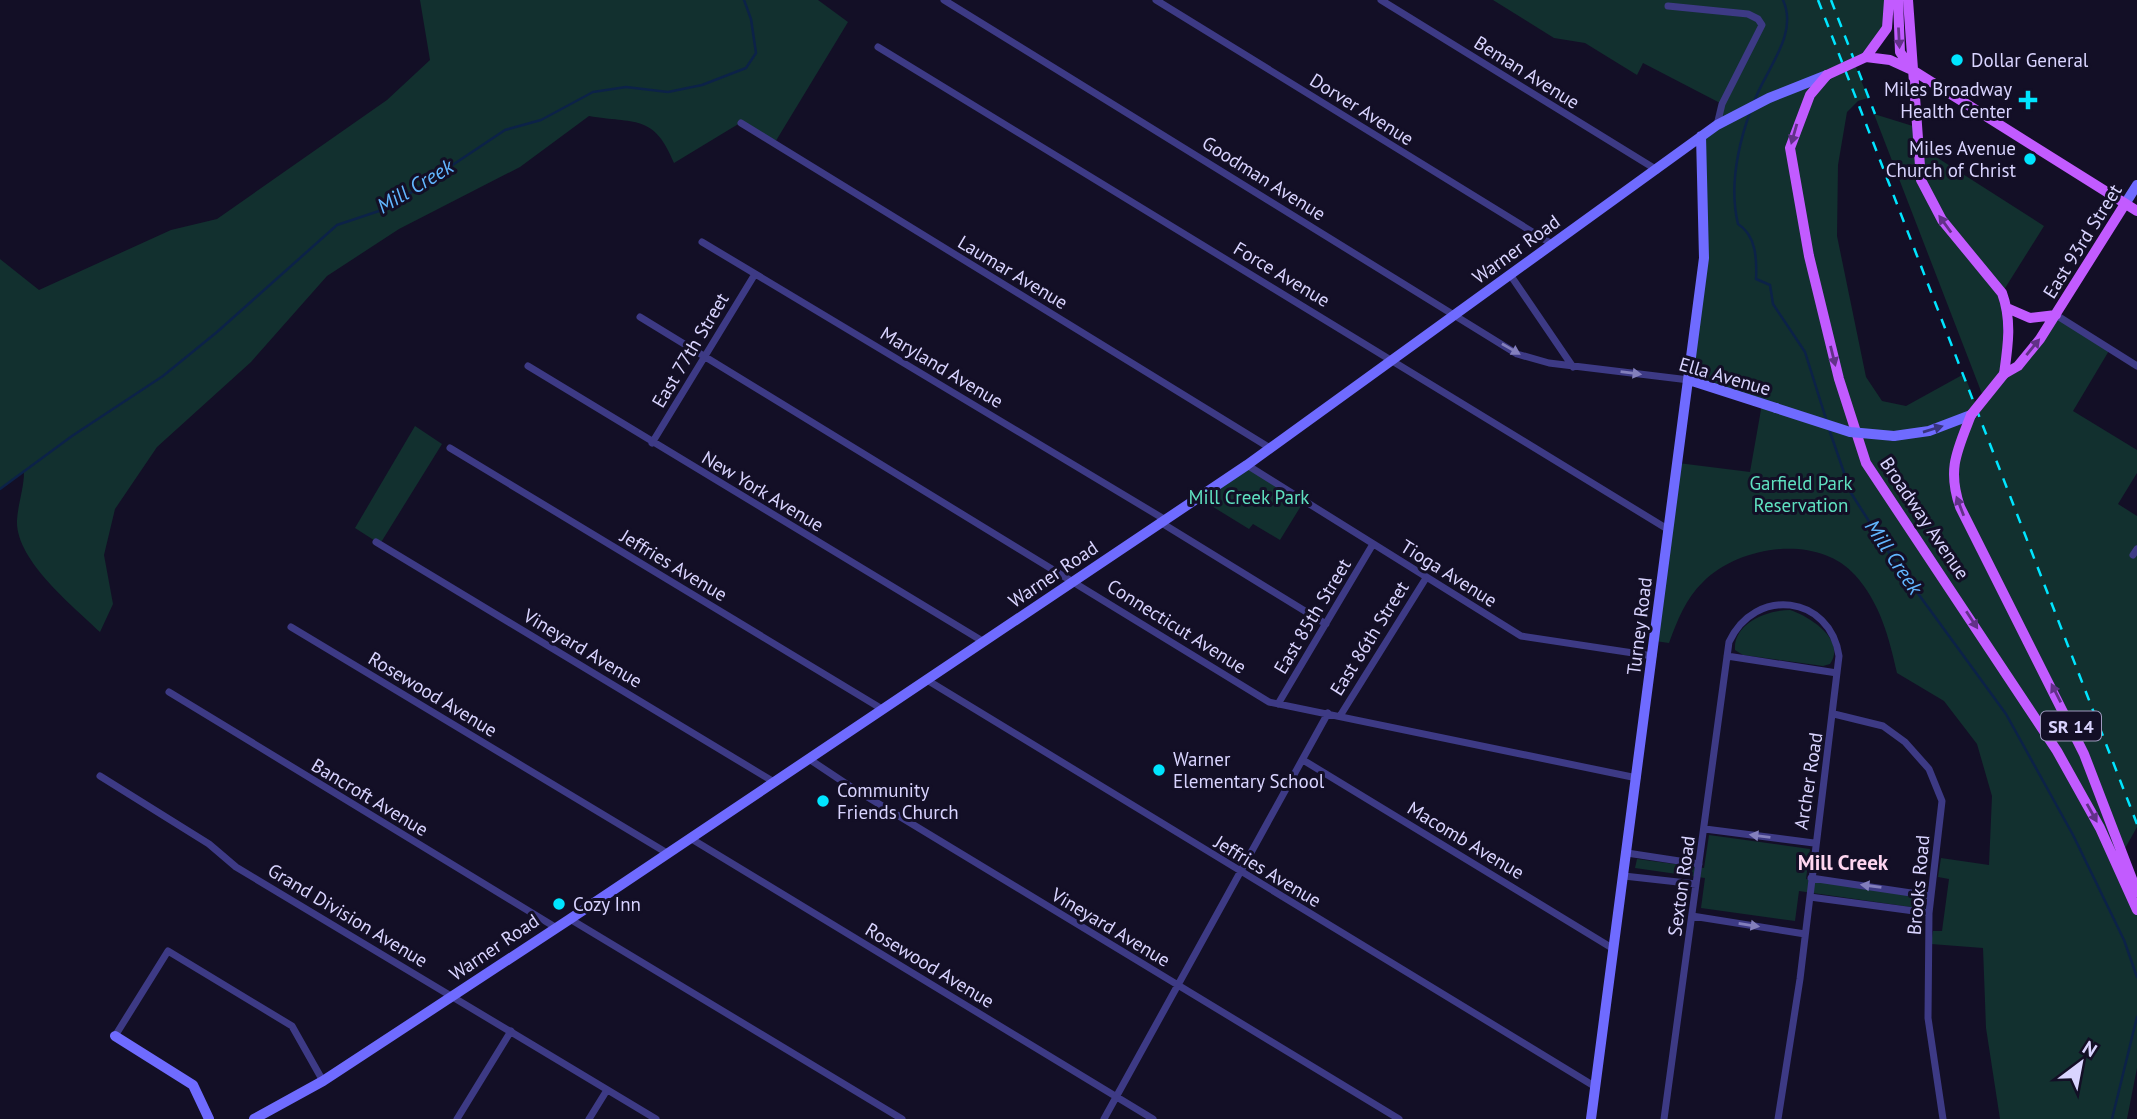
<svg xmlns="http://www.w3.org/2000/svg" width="2137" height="1119" viewBox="0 0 2137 1119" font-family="'PT Sans',sans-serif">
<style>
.green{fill:#12302f}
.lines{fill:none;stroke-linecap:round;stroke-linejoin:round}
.stream{stroke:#0c2248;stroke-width:2.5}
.street{stroke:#3d3a85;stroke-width:7}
.secondary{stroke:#6f6bff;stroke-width:10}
.primary{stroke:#c25bff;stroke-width:10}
.rail{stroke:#00e5ff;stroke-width:2.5;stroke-dasharray:10 9;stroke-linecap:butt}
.secondary-bridge{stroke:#6f6bff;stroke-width:10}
.primary-bridge{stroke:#c25bff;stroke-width:10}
.oneway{fill:#623188}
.oneway2{fill:#837fbc}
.oneway3{fill:#38347d}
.poi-dot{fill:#00e5ff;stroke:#130f26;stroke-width:2.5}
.labels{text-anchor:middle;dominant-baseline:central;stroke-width:6;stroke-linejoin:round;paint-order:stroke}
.shield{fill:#130f26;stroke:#9e99be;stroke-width:2}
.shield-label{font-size:18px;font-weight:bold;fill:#d9d4ff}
.poi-label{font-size:19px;fill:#d9d4ff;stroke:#130f26;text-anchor:start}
.street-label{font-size:19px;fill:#d9d4ff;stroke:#130f26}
.park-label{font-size:19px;fill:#5fe0c0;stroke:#130f26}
.water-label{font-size:21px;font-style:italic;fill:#62b6ff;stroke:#130f26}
.neighbourhood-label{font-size:21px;font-weight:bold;fill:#ffd6f0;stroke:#130f26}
</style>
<rect width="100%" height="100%" fill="#130f26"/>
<!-- green -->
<path class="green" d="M420,0H818L848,22L774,144L740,123L674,163C654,113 634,124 589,116L520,167L399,229L327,276L251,362L157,447L115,509L104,555L113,604L100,632C74,607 15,560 17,520C18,504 24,488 24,472L0,489V259L39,290L171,230L217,219L387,100L430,60Z
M1493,0H1889L1887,28L1854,62L1868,98L1858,101L1847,112L1838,165L1837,236L1866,377L1882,401L1906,406L1964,374L1977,407L1984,399L1874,114L1916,127L1922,148L2044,226L2002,293L2005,373L2056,315L2110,349L2073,411L2137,450V473L2118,504L2137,516V827L2123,852L2137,892V1068L2127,1119H2000L1986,1028L1983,948L1931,944L1933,931H1942L1949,879L1938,877L1941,858L1989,865L1992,796L1977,744L1944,701L1897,673C1889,637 1880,603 1855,575C1817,533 1739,546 1703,582C1686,598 1677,621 1669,643L1655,641L1678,463L1750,472L1762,404L1689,380L1704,258L1701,136L1717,125L1722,104L1643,63L1637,75L1585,43L1554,38Z
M415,426L442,444L380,544L355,528Z
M1247,465L1304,501L1280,540L1253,524L1249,529L1197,497Z
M1790,610C1809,616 1847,640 1830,664L1823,666L1743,655L1735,650C1733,623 1768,610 1790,610Z
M1709,835L1810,849L1806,879L1926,896L1925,909L1799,891L1795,921L1701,908L1705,878L1635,868L1637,859L1704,868Z"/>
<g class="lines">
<!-- stream -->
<path class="stream" d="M1754,102C1765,70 1799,35 1783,0
M1750,112C1738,146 1729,187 1738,224C1756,235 1757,259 1756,279L1770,285L1773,304L1805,352L1827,422
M1829,429L1851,493L1895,562L2006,714L2073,835L2124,940L2137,977
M0,489L72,436L163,376L217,332L337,225L388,208L505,130L541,120L593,92L626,87L668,92L702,85L746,68L756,53L751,19L744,0
M2112,1119L2137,1017"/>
<!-- street -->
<path class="street" d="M944,0L1517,354L1549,363L1689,380
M1156,0L1552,244
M1381,0L1657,170
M1668,6L1748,14L1758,19L1762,25L1722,104L1717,125
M878,47L1669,530
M741,123L1270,448
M702,242L1164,519
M1511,276L1573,367
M2056,315L2137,366
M640,317L1269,702L1637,778
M528,366L984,642
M652,443L755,274
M450,448L882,709
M1247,465L1521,636L1653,656
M1160,522L1326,624
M376,542L774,782
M2133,555L2137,549
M291,627L667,853
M1727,656L1837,673
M927,680L1594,1086
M169,692L555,927
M1278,704L1373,544
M1834,714L1883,726L1905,742L1929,769L1942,801L1929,913L1928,1018L1943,1119
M1340,716L1426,578
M809,759L851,787L1399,1119
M1303,760L1612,948
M100,776L209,844L236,867L656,1119
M1705,829L1814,843
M690,838L1153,1119
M1627,853L1699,864
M1624,876L1696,884
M1811,878L1931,896
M1810,897L1929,913
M1692,916L1805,934
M570,919L902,1119
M115,1036L168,951L292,1026L323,1081
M457,1119L511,1031
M589,1119L607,1090
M1104,1119L1328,713
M1664,1119L1729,642C1755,586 1830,595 1839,656L1800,979L1778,1119"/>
<!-- secondary -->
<path class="secondary" d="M2125,204L2137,185
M1689,380L1776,408
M1894,436L1929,431L1971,415
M115,1036L193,1085L209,1119
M254,1119L323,1081L570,919L1247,465L1717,125L1769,98L1827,75
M1591,1119L1704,258L1701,136"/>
<!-- primary -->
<path class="primary" d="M1898,0L1900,52L1910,67
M1908,0L1921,180L1942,220L2002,293C2012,320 2008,346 2004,374
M1866,57L1890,60L1914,71L2137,211
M1866,57L1887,28L1889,0
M1827,75L1810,95L1790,148L1809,256L1839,379L1866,463L2057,751L2100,828L2137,910
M2007,308L2030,318L2056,315
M2004,374L2018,366L2040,339L2125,204
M1971,415C1957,451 1947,469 1960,507L2084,754L2137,892"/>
<!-- rail -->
<path class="rail" d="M1818,0L2137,824
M1831,0L1875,114"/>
<!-- secondary-bridge -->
<path class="secondary-bridge" d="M1776,408L1850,432L1894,436"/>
<!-- primary-bridge -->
<path class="primary-bridge" d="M1827,75L1866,57
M1971,415L2004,374"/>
</g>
<!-- one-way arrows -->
<defs><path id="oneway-solid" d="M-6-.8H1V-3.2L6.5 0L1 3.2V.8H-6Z" transform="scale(1.75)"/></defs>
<g class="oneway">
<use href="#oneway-solid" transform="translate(1899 38) rotate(87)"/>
<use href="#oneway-solid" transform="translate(1794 134) rotate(106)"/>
<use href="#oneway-solid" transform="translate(1945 224) rotate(-126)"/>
<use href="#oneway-solid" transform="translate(2033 347) rotate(-51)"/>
<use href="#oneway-solid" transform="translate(1833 356) rotate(76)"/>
<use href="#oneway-solid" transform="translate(1960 506) rotate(-111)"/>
<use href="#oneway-solid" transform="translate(1972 620) rotate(57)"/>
<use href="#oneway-solid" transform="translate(2056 693) rotate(-117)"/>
<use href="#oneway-solid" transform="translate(2092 813) rotate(61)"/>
</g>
<g class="oneway2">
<use href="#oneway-solid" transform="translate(1511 349) rotate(30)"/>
<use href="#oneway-solid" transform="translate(1631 373) rotate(7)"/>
<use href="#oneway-solid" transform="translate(1760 836) rotate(-173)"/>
<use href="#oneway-solid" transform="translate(1871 886) rotate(-172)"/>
<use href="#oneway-solid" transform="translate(1749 925) rotate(9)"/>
</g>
<use class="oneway3" href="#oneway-solid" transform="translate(1933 429) rotate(-17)"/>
<!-- markers -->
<g class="poi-dot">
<circle cx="1957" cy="60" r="7"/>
<path d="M2024.5 89.5h7v7h7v7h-7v7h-7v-7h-7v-7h7z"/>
<circle cx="2030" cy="159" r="7"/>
<circle cx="1159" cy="770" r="7"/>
<circle cx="823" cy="801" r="7"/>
<circle cx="559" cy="904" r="7"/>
</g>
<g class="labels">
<!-- shield labels -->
<rect class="shield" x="2041" y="711.5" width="60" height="29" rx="5"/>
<g class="shield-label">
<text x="2071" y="726">SR 14</text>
</g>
<!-- poi labels -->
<g class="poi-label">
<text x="1971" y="60">Dollar General</text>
<text x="2012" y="89" text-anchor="end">Miles Broadway<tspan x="2012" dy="22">Health Center</tspan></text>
<text x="2016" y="148" text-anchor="end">Miles Avenue<tspan x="2016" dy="22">Church of Christ</tspan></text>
<text x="1173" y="759">Warner<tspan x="1173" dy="22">Elementary School</tspan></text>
<text x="837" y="790">Community<tspan x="837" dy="22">Friends Church</tspan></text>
<text x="573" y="904">Cozy Inn</text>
</g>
<!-- street labels -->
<g class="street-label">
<text transform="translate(1527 72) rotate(32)">Beman Avenue</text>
<text transform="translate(1362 109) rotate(32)">Dorver Avenue</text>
<text transform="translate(1264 178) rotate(32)">Goodman Avenue</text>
<text transform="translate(2082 241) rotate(-58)">East 93rd Street</text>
<text transform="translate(1516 249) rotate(-36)">Warner Road</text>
<text transform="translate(1013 272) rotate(31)">Laumar Avenue</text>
<text transform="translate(1282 274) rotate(31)">Force Avenue</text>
<text transform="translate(690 350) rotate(-59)">East 77th Street</text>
<text transform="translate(942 367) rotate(31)">Maryland Avenue</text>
<text transform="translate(1725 376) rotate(16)">Ella Avenue</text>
<text transform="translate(763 491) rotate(31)">New York Avenue</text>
<text transform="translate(1925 518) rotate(56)">Broadway Avenue</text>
<text transform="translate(674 565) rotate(31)">Jeffries Avenue</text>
<text transform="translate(1449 573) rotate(32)">Tioga Avenue</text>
<text transform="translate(1053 574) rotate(-34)">Warner Road</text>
<text transform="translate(1312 616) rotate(-59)">East 85th Street</text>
<text transform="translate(1177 626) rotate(32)">Connecticut Avenue</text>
<text transform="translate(1639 626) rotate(-83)">Turney Road</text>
<text transform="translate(1369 638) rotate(-58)">East 86th Street</text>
<text transform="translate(583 648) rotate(31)">Vineyard Avenue</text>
<text transform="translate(433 694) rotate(31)">Rosewood Avenue</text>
<text transform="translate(1808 781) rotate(-81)">Archer Road</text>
<text transform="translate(370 797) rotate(31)">Bancroft Avenue</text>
<text transform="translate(1466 840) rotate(31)">Macomb Avenue</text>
<text transform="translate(1268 871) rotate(31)">Jeffries Avenue</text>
<text transform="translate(1918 885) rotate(-85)">Brooks Road</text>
<text transform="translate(1681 886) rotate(-82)">Sexton Road</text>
<text transform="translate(348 915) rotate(31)">Grand Division Avenue</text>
<text transform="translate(1111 927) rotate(31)">Vineyard Avenue</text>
<text transform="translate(494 947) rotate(-34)">Warner Road</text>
<text transform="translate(930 965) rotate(31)">Rosewood Avenue</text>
</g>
<!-- park labels -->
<g class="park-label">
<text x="1801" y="483">Garfield Park<tspan x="1801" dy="22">Reservation</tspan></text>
<text x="1249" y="497">Mill Creek Park</text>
</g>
<!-- water labels -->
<g class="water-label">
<text transform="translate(415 186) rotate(-31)">Mill Creek</text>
<text transform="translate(1894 557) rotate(56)">Mill Creek</text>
</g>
<!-- neighbourhood labels -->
<g class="neighbourhood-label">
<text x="1843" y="862">Mill Creek</text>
</g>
</g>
<!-- north arrow -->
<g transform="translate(2081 1063) rotate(32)" stroke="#130f26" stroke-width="5" paint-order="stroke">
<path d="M0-5L12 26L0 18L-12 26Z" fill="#d9d4ff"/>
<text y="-10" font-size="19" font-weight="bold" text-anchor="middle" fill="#d9d4ff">N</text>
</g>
</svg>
